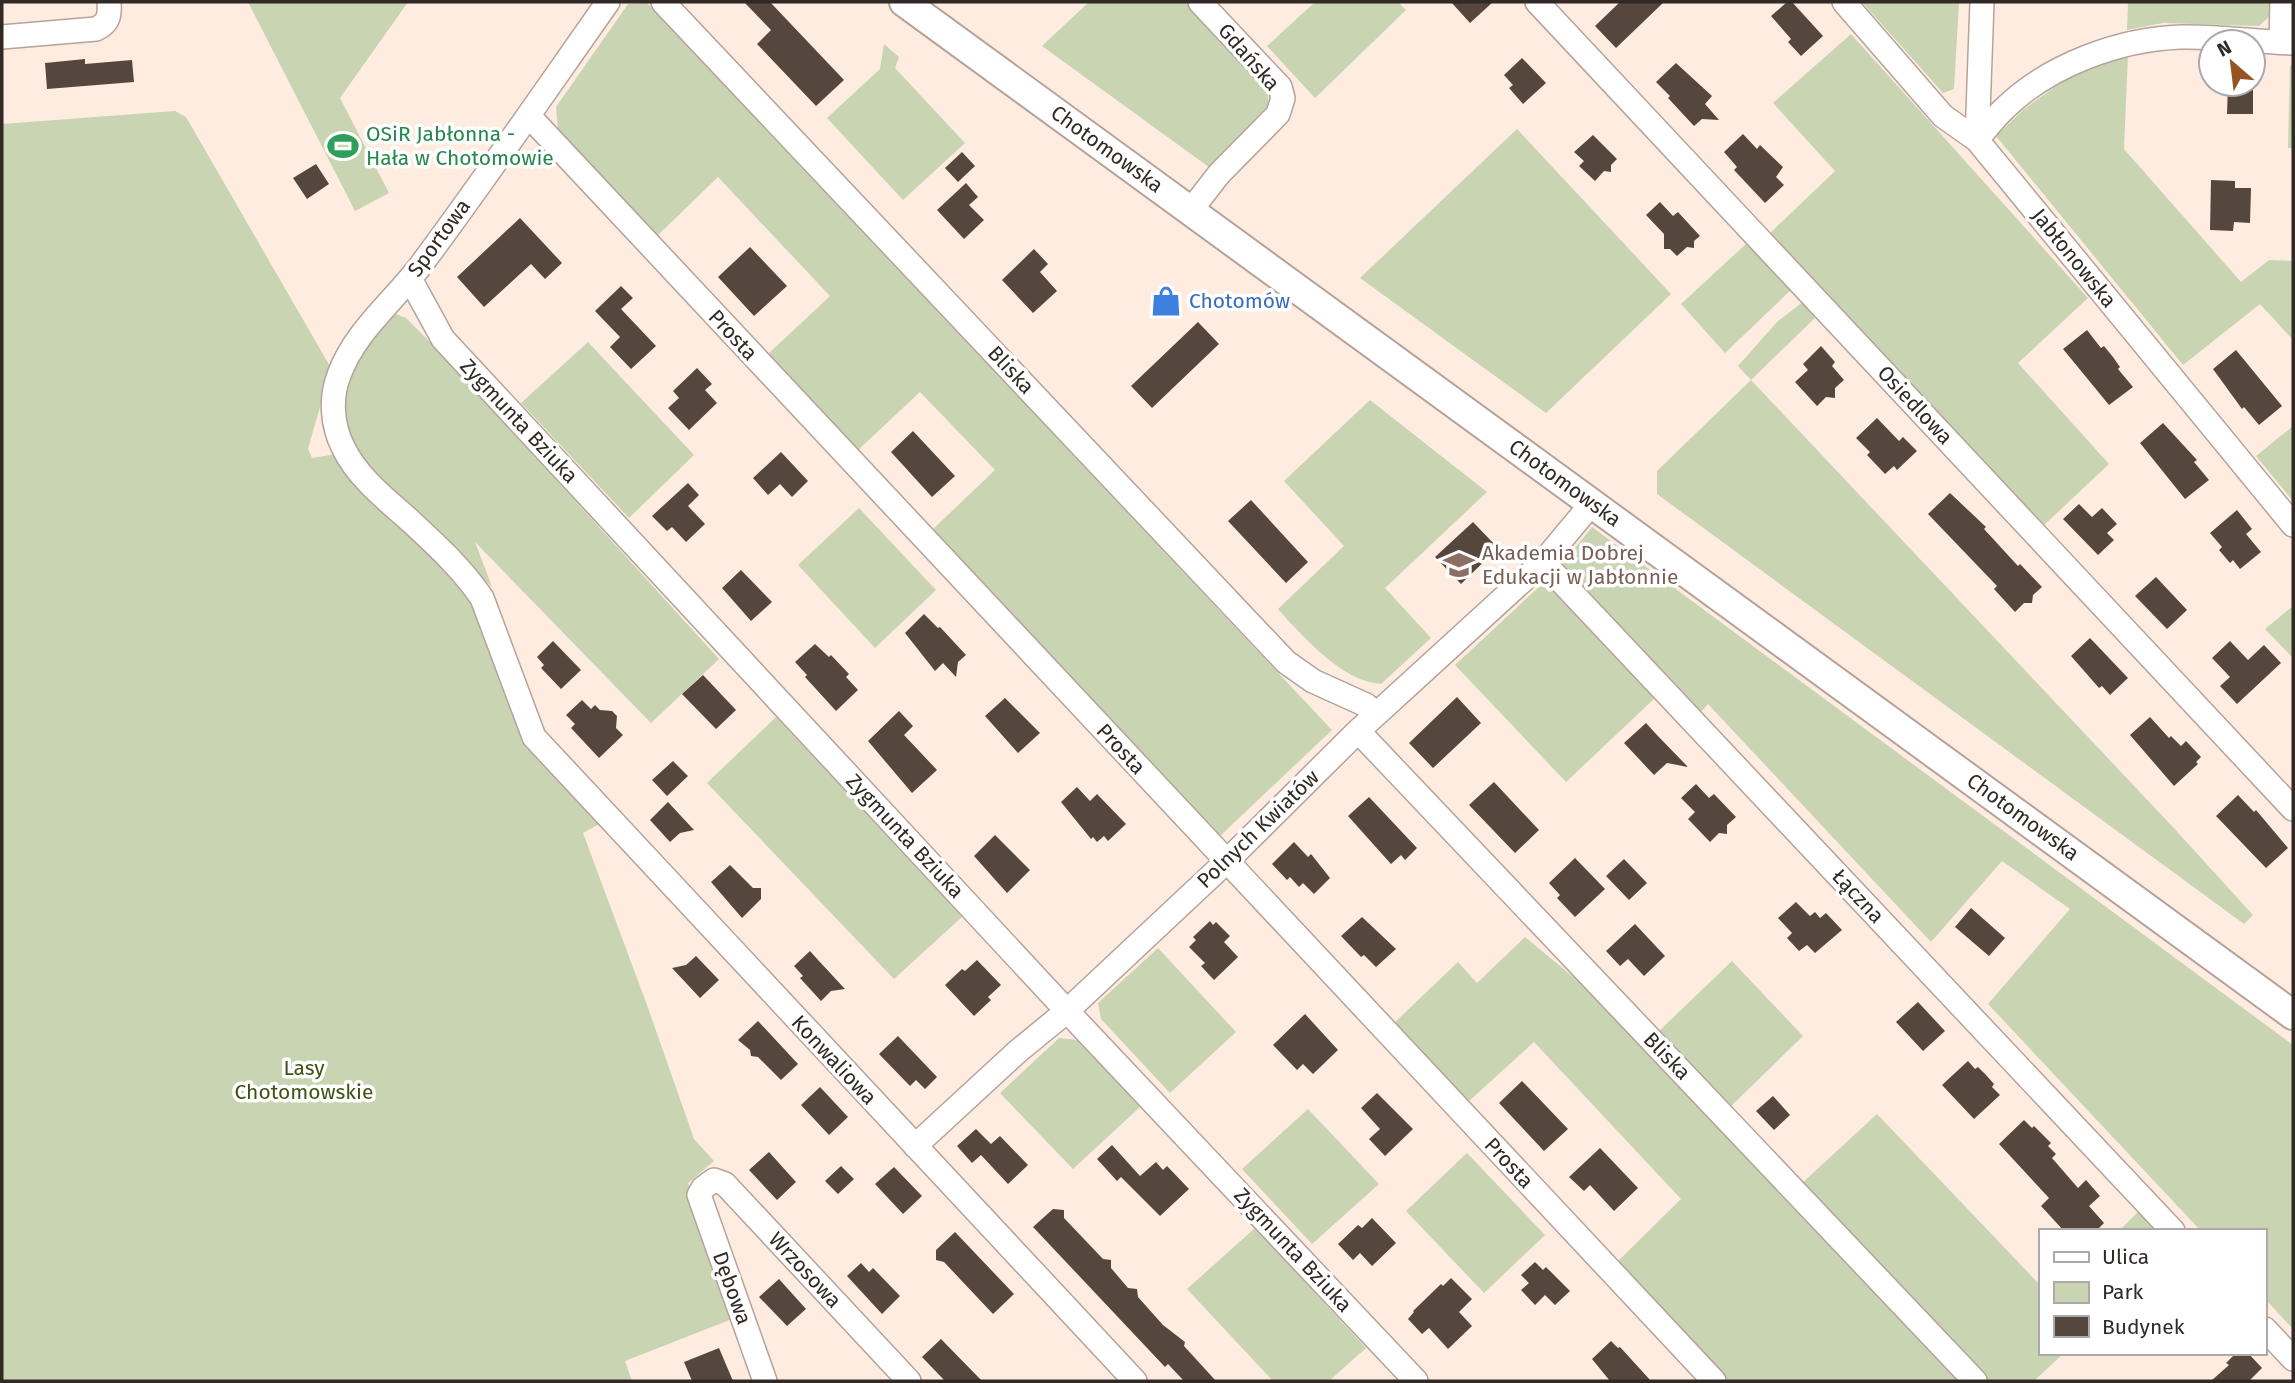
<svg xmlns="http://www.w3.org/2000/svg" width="2295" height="1383" viewBox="0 0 2295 1383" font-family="'Fira Sans',sans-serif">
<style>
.green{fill:#c8d4b2}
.building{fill:#56473e}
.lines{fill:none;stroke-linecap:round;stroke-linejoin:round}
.minor-casing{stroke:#b5a399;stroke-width:26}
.tertiary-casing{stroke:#b5a399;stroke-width:32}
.minor{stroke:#fff;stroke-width:23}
.tertiary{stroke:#fff;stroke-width:28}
.labels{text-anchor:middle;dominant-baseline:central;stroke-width:7;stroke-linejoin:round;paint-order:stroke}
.street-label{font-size:21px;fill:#302925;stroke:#fff}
.leisure-label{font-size:21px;fill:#27864d;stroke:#fff;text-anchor:start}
.shop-label{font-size:21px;fill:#366cbe;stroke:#fff;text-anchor:start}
.education-label{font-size:21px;fill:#785e54;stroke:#fff;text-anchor:start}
.park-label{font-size:21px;fill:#415215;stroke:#fff}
</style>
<rect width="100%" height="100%" fill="#ffece0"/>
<!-- green -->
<path class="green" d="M248,2H408L340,98L389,193L355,211Z
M1089,2H1185L1268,94L1269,111L1213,170L1042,46Z
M1315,2H1398L1406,10L1315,98L1267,46Z
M1862,2H1959L1954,89L1943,93Z
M2128,2H2271L2270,16L2259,26L2163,23L2127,30Z
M647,3L1332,730L1219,837L931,531L995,470L920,392L857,451L767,355L830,296L718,177L656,237L558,133L556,107L628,4Z
M1851,34L2088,298L2018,363L2109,464L2041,528L1767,236L1835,171L1773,103Z
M884,44L899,57L895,68L965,143L903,200L827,118L880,69Z
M2128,54L2124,149L2241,282L2269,260L2293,261V340L2260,304L2183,365L1996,136L2024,109L2066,79Z
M2293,63V148H2288L2290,66Z
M175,111L186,117L331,368L308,449L312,458L337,454L464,588L477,609L526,734L603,822L583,833L647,1005L694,1139L714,1161L688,1183L732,1319L625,1361L632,1381H2V124Z
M1517,129L1671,294L1546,413L1360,278Z
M1747,243L1792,289L1725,353L1681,304Z
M1804,301L1818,315L1751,380L2171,825L2253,915L2244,924L1657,494V471L1751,380L1738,366L1777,322Z
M396,314L406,318L440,352L719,659L651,723L475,542L492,587L364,465L352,447L342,413L352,361L391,316Z
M588,342L694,455L629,518L521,403Z
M1370,400L1487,492L1385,588L1431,638L1381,684C1343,682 1302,636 1278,609L1344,546L1284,481Z
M2293,426V501L2256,456Z
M859,508L936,590L875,648L798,565Z
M1592,527L2293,1045V1329L2265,1299V1231H2201L1988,1004L2070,909L2002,861L1931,942L1708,704L1701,712L1565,574L1562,564Z
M1540,586H1552L1656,697L1566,782L1455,665Z
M2293,606V658L2265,629Z
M776,717L963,916L894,979L707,783Z
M1525,937L1589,990L1963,1381H1707L1605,1274L1681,1199L1534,1042L1468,1102L1393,1024L1458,962L1477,983Z
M1158,948L1236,1032L1170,1093L1101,1019L1098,1003Z
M1732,961L1803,1036L1729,1108L1657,1033Z
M1059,1038L1078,1040L1140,1107L1073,1169L1000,1093Z
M1308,1109L1379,1184L1312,1244L1242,1169Z
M1877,1114L2041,1286V1353H2064L2034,1381H1988L1800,1185Z
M1467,1153L1545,1235L1484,1293L1406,1211Z
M2140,1210L2159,1231H2119Z
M1255,1228L1366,1348L1329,1381H1273L1187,1289Z"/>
<!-- building -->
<path class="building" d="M744,2H770L844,80L816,106L757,44L771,30Z
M1451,2H1493L1470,23Z
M1620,2H1664L1616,48L1595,26Z
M1787,2H1792L1823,36L1801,56L1788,42L1791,39L1771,16Z
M1522,58L1546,83L1523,104L1509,88L1513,85L1504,75Z
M85,59V64L132,60L134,82L47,89L45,63Z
M1676,63L1712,96L1705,104L1719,120L1702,119L1694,126L1668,98L1670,96L1656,82Z
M2228,84H2253V114H2227Z
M1743,134L1757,149L1760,145L1783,167L1776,177L1784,185L1765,203L1734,170L1737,167L1724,152Z
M1593,135L1617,159L1611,165V172L1604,171L1595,181L1579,166L1584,161L1574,152Z
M962,152L975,166L958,182L945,168Z
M316,164L329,184L307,199L293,178Z
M2211,180L2235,181V188H2251L2250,223L2234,222L2233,231L2210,230Z
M966,183L978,197L969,205L984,220L964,239L937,210Z
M1660,202L1673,216L1678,212L1700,236L1694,241V248L1687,247L1677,256L1670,249H1664V234L1646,215Z
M520,218L562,263L545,279L531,264L484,307L457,277Z
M750,247L787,286L754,316L718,277Z
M1034,249L1048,264L1040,272L1057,291L1033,313L1002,280Z
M621,286L633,298L621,309L656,346L631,369L610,347L620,337L595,311Z
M1198,322L1219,344L1152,408L1131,386Z
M2087,330L2101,348L2104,346L2113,357L2120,367L2118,369L2133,387L2109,405L2063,349Z
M1821,346L1835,362L1832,366L1844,380L1835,388V398L1826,397L1817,406L1795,382L1808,370L1803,364Z
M2236,350L2282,406L2259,425L2244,407L2242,409L2213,369Z
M697,368L712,384L705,390L717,403L689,430L668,408L679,398L673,391Z
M1877,418L1899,441L1903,437L1917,451L1897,470L1894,466L1885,474L1867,455L1870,452L1856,438Z
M2163,423L2197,460L2194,462L2209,480L2185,499L2140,443Z
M913,431L955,476L932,497L891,452Z
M781,452L808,481L792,497L780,484L768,495L753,478Z
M688,483L699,495L688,506L705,524L686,542L672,527L667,531L652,516Z
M1950,493L1986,527L1984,529L2018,566L2020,564L2042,587L2033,595L2032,603H2024L2015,612L1994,589L1997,586L1928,514Z
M1251,500L1308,562L1286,583L1228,521Z
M2079,504L2092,517L2102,508L2117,524L2107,533L2114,540L2098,555L2063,519Z
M2237,510L2252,529L2246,534L2261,552L2240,569L2233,560L2230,563L2219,550L2222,547L2210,533Z
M1473,522L1498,548L1461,584L1435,557Z
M741,570L772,602L751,621L722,588Z
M2156,577L2187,610L2167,629L2135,596Z
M924,614L938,628L940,627L966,655L958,662L956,677L943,663L935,671L905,633Z
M2090,638L2128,678L2110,695L2102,686L2099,688L2071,656Z
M553,641L581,670L561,689L541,668L544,665L537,657Z
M2230,641L2248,660L2264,645L2281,663L2237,704L2220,686L2230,677L2212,658Z
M815,644L829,657L831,655L849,674L846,677L858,690L836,711L805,677L807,675L795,662Z
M703,675L736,710L716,729L682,694Z
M1457,697L1481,723L1433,768L1409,743Z
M1005,698L1040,733L1018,753L985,716Z
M582,700L591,709L595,705L600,710L612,711L617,716L616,728L623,735L599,758L571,728L575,724L566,715Z
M899,711L913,726L904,735L937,770L912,793L868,741Z
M2150,717L2169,738L2171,736L2181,746L2186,741L2201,757L2196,762L2198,764L2174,786L2130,735Z
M1646,723L1656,734L1688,767L1667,763L1654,775L1624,743Z
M673,761L688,776L667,796L652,780Z
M1494,782L1539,830L1515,853L1469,805Z
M1696,784L1709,798L1714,794L1736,817L1727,825V834L1719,833L1710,842L1688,819L1695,812L1681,798Z
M1077,787L1090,801L1097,794L1126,824L1108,841L1104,836L1097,842L1093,837L1091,839L1061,802Z
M2238,795L2254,812L2256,810L2288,848L2266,868L2216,816Z
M1369,797L1417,848L1405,860L1401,855L1391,864L1348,816Z
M668,802L694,830L680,833L670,842L650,820Z
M995,835L1030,870L1007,893L974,856Z
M1294,842L1308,857L1311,854L1330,878L1314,894L1303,883L1299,887L1290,877L1287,880L1272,864Z
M1575,858L1605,889L1575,917L1557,898L1560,895L1549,883Z
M1624,859L1647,883L1629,900L1606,876Z
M730,865L753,888H761V899L742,918L711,882Z
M1796,902L1810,916L1815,912L1820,918L1826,913L1842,930L1815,953L1807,945L1799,951L1787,938L1792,933L1778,918Z
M1971,908L2005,938L1989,956L1955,927Z
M1362,917L1396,949L1376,967L1364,955L1361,957L1341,936Z
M1210,921L1213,925L1216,922L1230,936L1224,942L1238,957L1214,980L1201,966L1205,963L1189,947L1196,940L1193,937Z
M1635,924L1665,956L1644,976L1628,959L1620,966L1606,951Z
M810,951L819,961L845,989L831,991L821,1001L800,978L803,976L794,966Z
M696,956L719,980L700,998L672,968L686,965Z
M977,960L1001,985L988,997L991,1000L974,1016L945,985L962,969L965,971Z
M1918,1002L1945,1031L1923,1051L1896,1022Z
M1305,1014L1338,1050L1313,1074L1303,1064L1297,1070L1273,1045Z
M758,1021L798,1064L781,1080L758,1057L751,1056L750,1050L738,1040Z
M898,1036L937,1077L925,1089L916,1080L910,1086L879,1054Z
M1968,1061L1975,1069L1978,1067L1986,1075L1994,1084L1992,1087L2000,1095L1974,1119L1942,1085Z
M1522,1081L1568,1129L1544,1151L1499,1103Z
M820,1087L848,1117L829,1135L801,1105Z
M1377,1093L1413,1129L1385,1156L1369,1139L1380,1129L1361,1108Z
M1773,1096L1790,1115L1774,1130L1756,1111Z
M2024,1120L2032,1128L2034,1126L2051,1143L2048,1146L2056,1154L2052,1158L2078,1188L2086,1180L2100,1196L2089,1206L2104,1223L2096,1231H2064L2041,1206L2049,1198L1999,1144Z
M976,1129L991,1144L1000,1136L1028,1165L1008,1184L981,1155L972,1163L957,1146Z
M1112,1145L1140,1176L1156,1162L1163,1170L1167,1166L1189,1189L1160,1216L1121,1177L1117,1181L1097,1159Z
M1600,1148L1638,1188L1614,1211L1590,1185L1584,1191L1569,1177Z
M769,1152L796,1182L777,1200L749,1170Z
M841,1166L854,1179L838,1194L825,1181Z
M894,1167L922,1196L903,1214L875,1184Z
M1053,1209L1064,1210V1218L1103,1259L1111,1260V1268L1128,1288L1137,1289L1138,1297L1163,1325L1185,1342L1184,1346L1216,1381H1184L1168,1364L1165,1367L1033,1227Z
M1372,1218L1396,1243L1372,1266L1360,1253L1353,1260L1338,1244L1358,1225L1362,1228Z
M955,1232L1014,1294L993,1314L944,1262L936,1260V1250Z
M1535,1262L1543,1270L1546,1267L1570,1291L1555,1305L1545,1295L1535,1305L1521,1290L1529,1283L1521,1275Z
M861,1263L869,1272L873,1268L900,1296L882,1314L847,1276Z
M1451,1278L1472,1299L1459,1312L1472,1326L1448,1349L1429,1328L1422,1334L1408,1319L1414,1312L1413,1311L1441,1284L1443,1286Z
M779,1279L806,1309L787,1326L759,1297Z
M941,1339L982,1381H945L922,1357Z
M1611,1341L1618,1348L1620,1347L1651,1381H1610L1592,1359Z
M719,1348L733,1381H692L684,1362Z
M2236,1353H2248L2262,1368L2249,1381H2211L2229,1365L2226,1363Z"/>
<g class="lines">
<!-- minor casing -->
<g class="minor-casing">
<path id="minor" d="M608,2C546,90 485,179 421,265C394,301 355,331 339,375C330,398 332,425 343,447C356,475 383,497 406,517C433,542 461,567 482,598L534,737L1135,1381
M663,2L1286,662L1313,681L1366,705L1376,714
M1537,2L2293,809
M1844,2L1943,116L1977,140L2293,525
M2,37L96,29C109,23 110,15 109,2
M2281,42L2282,2
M529,116L1714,1381
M1977,140C1986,129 1995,117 2005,108C2049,65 2120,39 2181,37C2218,36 2256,42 2293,43
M1977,140L1982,2
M1191,210L1219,174L1278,114L1283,98L1280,87L1200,2
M409,280L414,286L443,339L1067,1011L1416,1381
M1543,562L2173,1231
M1358,731L1975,1381
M915,1146L1017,1052L1067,1011L1226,862L1358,731L1543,562L1593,502
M2265,1329L2293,1359
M765,1381L699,1195L703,1188L714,1180L725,1184L909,1381"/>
</g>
<!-- tertiary casing -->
<g class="tertiary-casing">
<path id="tertiary" d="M904,2L2293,1015"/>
</g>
<!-- minor -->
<use href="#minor" class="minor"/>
<!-- tertiary -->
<use href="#tertiary" class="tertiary"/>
</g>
<!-- icons -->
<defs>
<g id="stadium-bare" transform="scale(2.415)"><path d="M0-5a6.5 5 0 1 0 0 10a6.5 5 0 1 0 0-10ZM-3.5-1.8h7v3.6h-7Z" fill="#2e9e5b" stroke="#fff" stroke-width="2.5" paint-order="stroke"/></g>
<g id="shop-bare" transform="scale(2.415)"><path d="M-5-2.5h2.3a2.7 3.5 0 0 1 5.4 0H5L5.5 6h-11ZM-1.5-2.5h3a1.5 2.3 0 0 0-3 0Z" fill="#3f7fe0" stroke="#fff" stroke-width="2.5" paint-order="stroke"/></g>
<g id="school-bare" transform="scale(2.415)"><path d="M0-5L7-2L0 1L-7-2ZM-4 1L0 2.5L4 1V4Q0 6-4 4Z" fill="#8d6e63" stroke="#fff" stroke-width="2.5" paint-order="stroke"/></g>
</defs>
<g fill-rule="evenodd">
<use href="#stadium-bare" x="343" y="146"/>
<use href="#shop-bare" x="1166" y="301"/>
<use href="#school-bare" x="1459" y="565"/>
</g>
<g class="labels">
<!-- street labels -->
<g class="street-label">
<text transform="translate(1249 57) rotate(49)">Gdańska</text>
<text transform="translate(1107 149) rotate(36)">Chotomowska</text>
<text transform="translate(439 238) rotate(-54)">Sportowa</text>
<text transform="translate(2074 258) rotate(51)">Jabłonowska</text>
<text transform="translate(733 335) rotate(47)">Prosta</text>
<text transform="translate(1011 370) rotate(47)">Bliska</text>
<text transform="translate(1915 405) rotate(47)">Osiedlowa</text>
<text transform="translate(519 421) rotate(47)">Zygmunta Bziuka</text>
<text transform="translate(1565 483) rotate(36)">Chotomowska</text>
<text transform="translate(1121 749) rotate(47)">Prosta</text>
<text transform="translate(2023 817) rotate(36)">Chotomowska</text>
<text transform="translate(1258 829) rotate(-44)">Polnych Kwiatów</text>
<text transform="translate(905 836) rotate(47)">Zygmunta Bziuka</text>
<text transform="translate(1858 896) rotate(47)">Łączna</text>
<text transform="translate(1667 1056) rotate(46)">Bliska</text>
<text transform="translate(834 1060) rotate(47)">Konwaliowa</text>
<text transform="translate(1509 1163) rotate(47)">Prosta</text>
<text transform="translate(1293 1250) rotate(47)">Zygmunta Bziuka</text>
<text transform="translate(805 1270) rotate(47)">Wrzosowa</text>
<text transform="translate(732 1288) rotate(70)">Dębowa</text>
</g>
<!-- leisure labels -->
<g class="leisure-label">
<text x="366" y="134">OSiR Jabłonna -<tspan x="366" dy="24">Hała w Chotomowie</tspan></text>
</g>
<!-- shop labels -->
<g class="shop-label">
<text x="1189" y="301">Chotomów</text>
</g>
<!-- education labels -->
<g class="education-label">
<text x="1482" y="553">Akademia Dobrej<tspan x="1482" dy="24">Edukacji w Jabłonnie</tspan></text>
</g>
<!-- park labels -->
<g class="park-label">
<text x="304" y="1068">Lasy<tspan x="304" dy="24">Chotomowskie</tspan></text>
</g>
</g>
<!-- border -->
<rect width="2295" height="1383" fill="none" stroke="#302925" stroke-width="7"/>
<!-- legend -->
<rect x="2039" y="1229" width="228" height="126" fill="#ffffff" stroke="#aca9a8" stroke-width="2"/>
<rect x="2054" y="1252" width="35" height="10" fill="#ffffff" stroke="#aca9a8" stroke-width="2"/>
<text x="2102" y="1264" font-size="21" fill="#302925">Ulica</text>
<rect x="2054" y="1282" width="35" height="21" fill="#c8d4b2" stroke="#aca9a8" stroke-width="2"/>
<text x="2102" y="1299" font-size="21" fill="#302925">Park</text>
<rect x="2054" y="1316" width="35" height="21" fill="#56473e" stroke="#aca9a8" stroke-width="2"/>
<text x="2102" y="1334" font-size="21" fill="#302925">Budynek</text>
<!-- north arrow -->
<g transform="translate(2232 63) rotate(332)"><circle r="33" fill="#ffffff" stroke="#aca9a8" stroke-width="2"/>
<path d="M0-5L12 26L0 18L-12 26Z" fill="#955421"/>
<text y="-10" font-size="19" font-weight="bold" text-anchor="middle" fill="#302925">N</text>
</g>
</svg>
